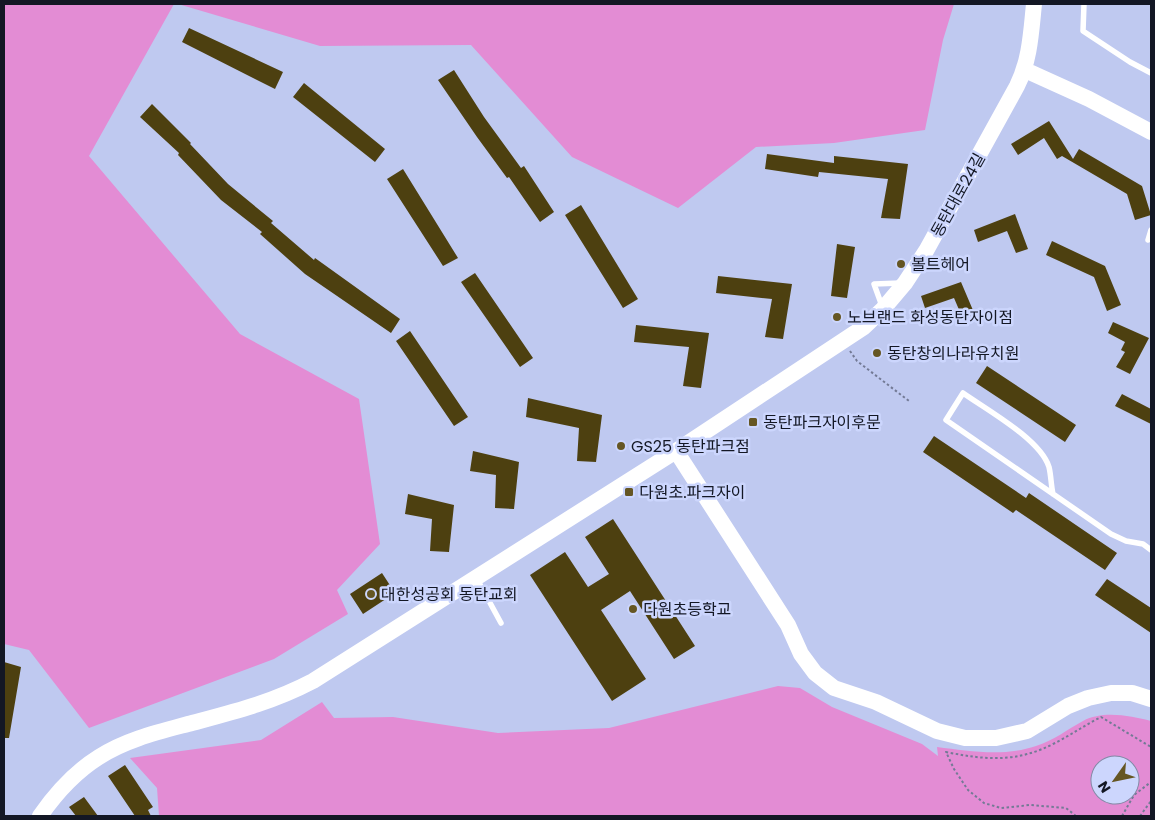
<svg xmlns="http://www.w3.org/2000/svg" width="1155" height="820" viewBox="0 0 1155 820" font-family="Poppins,'Noto Sans KR',sans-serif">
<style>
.green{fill:#e38cd4;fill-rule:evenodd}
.building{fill:#4d4010}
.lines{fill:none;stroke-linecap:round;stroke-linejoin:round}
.path{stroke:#737a95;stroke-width:2;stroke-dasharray:2.5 2.5;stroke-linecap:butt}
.lane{stroke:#fff;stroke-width:5.5}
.secondary{stroke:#fff;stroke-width:16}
.poi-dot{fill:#655623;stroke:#ccd6fd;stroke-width:2}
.labels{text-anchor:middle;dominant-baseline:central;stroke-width:5;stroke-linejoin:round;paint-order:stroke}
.street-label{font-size:16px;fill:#131724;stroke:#ccd6fd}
.poi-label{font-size:16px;fill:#131724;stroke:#ccd6fd;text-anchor:start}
</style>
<rect width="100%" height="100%" fill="#bfc9f0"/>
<!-- green -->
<path class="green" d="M4,4H174L89,156L240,334L359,399L380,544L337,590L348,614L274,659L89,728L29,650L4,644Z
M178,4H954L943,40L925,130L834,143L756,147L678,208L572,157L471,45L320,46Z
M778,686L800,688L832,707L922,744L938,756L937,747C969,751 1004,757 1036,746C1053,741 1068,729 1083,721C1103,710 1131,716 1151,721V816H159L157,788L130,758L261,740L322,702L334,718L393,717L498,733L609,728ZM1100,765H1130V795H1100Z"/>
<!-- building -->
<path class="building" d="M189,28L283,72L275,89L182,42Z
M454,70L484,117L521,168L524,166L554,212L540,222L509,177L507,178L477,137L438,80Z
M304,83L385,149L375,162L293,97Z
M152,104L191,143L190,144L228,184L273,221L271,223L314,260L315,258L400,319L391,333L305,274L260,234L262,232L221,200L178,155L179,153L140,117Z
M1049,121L1073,159L1079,149L1142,186L1151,215L1135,220L1127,194L1062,156L1057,159L1044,138L1018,155L1011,144Z
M767,154L834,163V156L908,164L900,219L881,218L888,179L819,172L818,177L765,169Z
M403,169L458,258L443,266L387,179Z
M581,205L638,299L623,308L565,215Z
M1015,214L1028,249L1016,253L1007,231L978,242L974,230Z
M1052,241L1105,266L1121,305L1107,311L1094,277L1046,255Z
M837,244L855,247L847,298L831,296Z
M475,273L533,358L520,367L461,282Z
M718,276L792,284L783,339L765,337L772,299L716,293Z
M961,282L975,315L963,319L954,298L925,308L921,296Z
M1113,322L1149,338L1130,374L1116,367L1125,352L1121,350L1125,342L1108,333Z
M636,325L709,333L701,388L683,386L689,347L634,342Z
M410,331L468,417L454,426L396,341Z
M987,366L1076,425L1065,442L976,383Z
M1122,394L1151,409V424L1115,406Z
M528,398L602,415L596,462L577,461L579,428L526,417Z
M934,436L1026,498L1029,493L1117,553L1105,570L1016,510L1013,513L923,452Z
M473,451L519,462L514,509L495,508L496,475L470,471Z
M408,494L454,505L449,552L430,551L432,519L405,514Z
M613,519L695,646L674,659L630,591L601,610L646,679L612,701L530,575L565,552L588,587L609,574L585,537Z
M382,573L395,593L363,614L350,594Z
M1107,579L1151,608V633L1095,595Z
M4,662L21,667L9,738H4Z
M125,765L153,807L148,810L151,816H135L108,776Z
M84,797L98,816H76L69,807Z"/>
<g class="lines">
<!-- path -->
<path class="path" d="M850,351L857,361L909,401
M1076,816L1066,808L1030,805L1001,808L984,803L968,790L954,769L946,752C986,760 1017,763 1055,743C1071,735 1085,725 1101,717L1151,747
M1122,816L1134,795L1151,782
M1140,816L1151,801"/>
<!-- lane -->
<path class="lane" d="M1084,4L1083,31L1130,62L1151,73
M1148,240L1151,230
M882,306L874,284L901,283
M1053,494C1051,485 1051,475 1049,467C1040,439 987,410 963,393L946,420L1111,534L1126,541L1143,544L1151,550
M477,579L501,623"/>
<!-- secondary -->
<path class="secondary" d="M1025,70L1089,99L1151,132
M676,451L788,625L801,654L815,673L834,688L876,702L937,731L965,738H996L1027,731L1068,706L1088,698L1111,693H1132L1151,699
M40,816C56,793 75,772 99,757C125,740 158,732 188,724C233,712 271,703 313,681L676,451L864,327L883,309L905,283L926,251L1017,86C1030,60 1031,33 1034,4"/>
</g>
<!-- markers -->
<g class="poi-dot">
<circle cx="901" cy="264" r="5"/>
<circle cx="837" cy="317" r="5"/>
<circle cx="877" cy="353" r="5"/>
<rect x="748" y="417" width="10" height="10" rx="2.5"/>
<circle cx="621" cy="446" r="5"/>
<rect x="624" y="487" width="10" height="10" rx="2.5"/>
<circle cx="371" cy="594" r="5"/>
<circle cx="633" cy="609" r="5"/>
</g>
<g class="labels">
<!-- street labels -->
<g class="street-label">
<text transform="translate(958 195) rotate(-61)">동탄대로24길</text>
</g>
<!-- poi labels -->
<g class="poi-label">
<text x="911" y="264">볼트헤어</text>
<text x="847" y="317">노브랜드 화성동탄자이점</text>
<text x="887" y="353">동탄창의나라유치원</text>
<text x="763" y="422">동탄파크자이후문</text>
<text x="631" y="446">GS25 동탄파크점</text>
<text x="639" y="492">다원초.파크자이</text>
<text x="381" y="594">대한성공회 동탄교회</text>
<text x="643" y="609">다원초등학교</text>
</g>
</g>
<!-- border -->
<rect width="1155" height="820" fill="none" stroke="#131724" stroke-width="10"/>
<!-- north arrow -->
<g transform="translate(1115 780) rotate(237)"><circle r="24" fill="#ccd6fd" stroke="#828aa6"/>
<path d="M0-4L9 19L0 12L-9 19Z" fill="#655623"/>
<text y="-8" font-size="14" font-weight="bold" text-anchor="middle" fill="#131724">N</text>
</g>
</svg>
